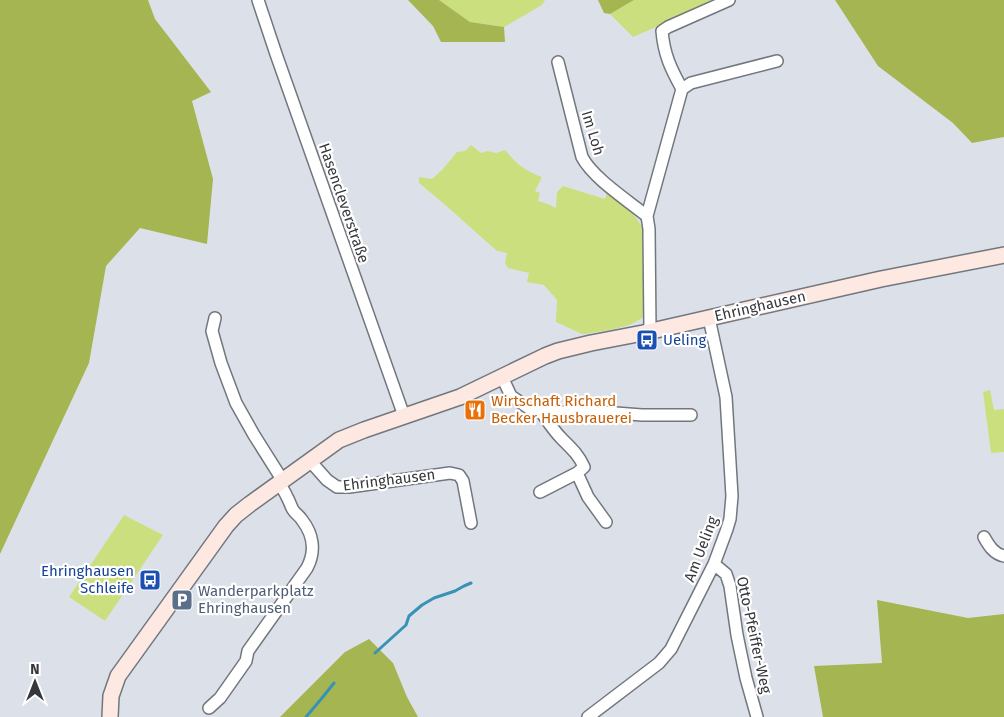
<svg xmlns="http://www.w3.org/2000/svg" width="1004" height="717" viewBox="0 0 1004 717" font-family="'Fira Sans',sans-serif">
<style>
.green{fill:#ccdf7e}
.forest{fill:#a4b551}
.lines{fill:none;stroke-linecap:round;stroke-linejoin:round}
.stream{stroke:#3892b5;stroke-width:3}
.minor-casing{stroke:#72777e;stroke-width:14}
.secondary-casing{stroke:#72777e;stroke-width:18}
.minor{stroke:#fff;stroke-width:11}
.secondary{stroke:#fee8e2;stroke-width:15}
.labels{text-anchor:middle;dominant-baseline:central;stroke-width:4.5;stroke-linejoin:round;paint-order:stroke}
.street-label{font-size:15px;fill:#36383c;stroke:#fff}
.transit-label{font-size:15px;fill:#164399;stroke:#fff;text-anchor:start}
.food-label{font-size:15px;fill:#c56008;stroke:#fff;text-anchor:start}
.service-label{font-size:15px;fill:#4e5e75;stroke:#fff;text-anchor:start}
</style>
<rect width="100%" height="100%" fill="#dce1e9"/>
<!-- green -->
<path class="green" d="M439,0H545L542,5L504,27L470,22Z
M634,0H718L633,37L610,14Z
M471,145L481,153L487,151L496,153L505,150C518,165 524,170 542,177L535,191L540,193L538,201L548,204L556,208L557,192L563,186L605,199L608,191C622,201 636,214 644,231V316C633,328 602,331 585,334H582L556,322L557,300L544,285L527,282L529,273L508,268L505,263L507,253L497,251L443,203L419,183V177L432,179L442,170L457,152L465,151Z
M990,390L994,410L1004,409V452L991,453L983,392Z
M124,515L163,535L105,621L69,597Z"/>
<!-- forest -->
<path class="forest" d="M0,0H148L155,19L211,92L192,101L213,179L207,244L140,228L106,266L89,363L0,554Z
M408,0H439L470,22L504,27L505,42H441L433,26Z
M598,0H634L610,14L604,13Z
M835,0H1004V137L972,143L953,123L878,66Z
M877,600L968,618L1004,614V717H823L814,666L882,663Z
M369,639L393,663L407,697L418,717H280L345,652Z"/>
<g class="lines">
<!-- stream -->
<path class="stream" d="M375,653L406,625L409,616L422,605L434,598L455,591L464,586L471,583
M306,717L322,698L334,683"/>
<!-- minor casing -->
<g class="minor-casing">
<path id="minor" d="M258,0L276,54L404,416
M558,62L582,157C593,178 627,200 647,216L649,229L650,331
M682,89C671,69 664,55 662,31L668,27L729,0
M647,216L682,89L691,83L777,61
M215,318L212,331L221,363L236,403L254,435L283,481
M502,377L511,396L533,411L542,413L589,411L642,415H691
M542,413C548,422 554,431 562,439C571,448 579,455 584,467L577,473L588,497L606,522
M310,461L327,480L337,487H349L450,473L459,475L463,481L471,523
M540,492L577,473
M984,537C989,546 994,554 1004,556
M714,564L726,574L730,586L737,635L746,678L757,717
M209,708L220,698L246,661L248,651L307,568C316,551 313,534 302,520C299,515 294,513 292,508C290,504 289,500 287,497C285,492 282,488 279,483
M588,717L659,663L671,649L714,564L727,529L730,519L732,496L726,397L709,318"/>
</g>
<!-- secondary casing -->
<g class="secondary-casing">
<path id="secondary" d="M110,717L111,696L118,676L226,526L236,515L250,504L339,440L364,430L460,397L545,356L558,351L591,343L643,333L881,279L1004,255"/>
</g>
<!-- minor -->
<use href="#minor" class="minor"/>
<!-- secondary -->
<use href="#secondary" class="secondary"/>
</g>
<!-- icons -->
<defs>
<g id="bus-square" transform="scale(1.125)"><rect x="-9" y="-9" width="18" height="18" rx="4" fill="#1a4fb4" stroke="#fff"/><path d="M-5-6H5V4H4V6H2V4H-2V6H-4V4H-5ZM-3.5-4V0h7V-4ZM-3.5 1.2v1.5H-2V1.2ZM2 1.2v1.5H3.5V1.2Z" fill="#fff"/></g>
<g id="restaurant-square" transform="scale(1.125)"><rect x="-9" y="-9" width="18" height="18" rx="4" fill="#e8710a" stroke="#fff"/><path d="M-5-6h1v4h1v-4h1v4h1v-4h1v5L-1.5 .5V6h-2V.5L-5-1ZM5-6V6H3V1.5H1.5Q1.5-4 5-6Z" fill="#fff"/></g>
<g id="parking-square" transform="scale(1.125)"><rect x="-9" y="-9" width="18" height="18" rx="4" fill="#5c6f8a" stroke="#fff"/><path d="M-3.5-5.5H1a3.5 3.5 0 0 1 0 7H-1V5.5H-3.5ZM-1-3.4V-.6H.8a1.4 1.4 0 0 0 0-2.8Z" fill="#fff"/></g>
</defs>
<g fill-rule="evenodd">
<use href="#bus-square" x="647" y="340"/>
<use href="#restaurant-square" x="475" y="410"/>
<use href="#bus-square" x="150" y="580"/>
<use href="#parking-square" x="182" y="600"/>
</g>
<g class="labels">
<!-- street labels -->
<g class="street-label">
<text transform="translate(593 133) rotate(73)">Im Loh</text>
<text transform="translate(344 203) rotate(71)">Hasencleverstraße</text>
<text transform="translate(760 306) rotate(-13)">Ehringhausen</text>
<text transform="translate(389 480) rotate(-7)">Ehringhausen</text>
<text transform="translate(701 549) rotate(-69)">Am Ueling</text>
<text transform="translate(754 635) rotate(78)">Otto-Pfeiffer-Weg</text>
</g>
<!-- transit labels -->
<g class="transit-label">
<text x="663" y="340">Ueling</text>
<text x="134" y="571" text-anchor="end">Ehringhausen<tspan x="134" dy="17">Schleife</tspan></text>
</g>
<!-- food labels -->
<g class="food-label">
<text x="491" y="401">Wirtschaft Richard<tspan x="491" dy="17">Becker Hausbrauerei</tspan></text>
</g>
<!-- service labels -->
<g class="service-label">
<text x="198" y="591">Wanderparkplatz<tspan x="198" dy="17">Ehringhausen</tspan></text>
</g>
</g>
<!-- north arrow -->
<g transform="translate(35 682)" stroke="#ffffff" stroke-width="4" paint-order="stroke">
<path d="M0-4L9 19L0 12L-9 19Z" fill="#36383c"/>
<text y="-8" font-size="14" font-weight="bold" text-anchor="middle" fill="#36383c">N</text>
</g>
</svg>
